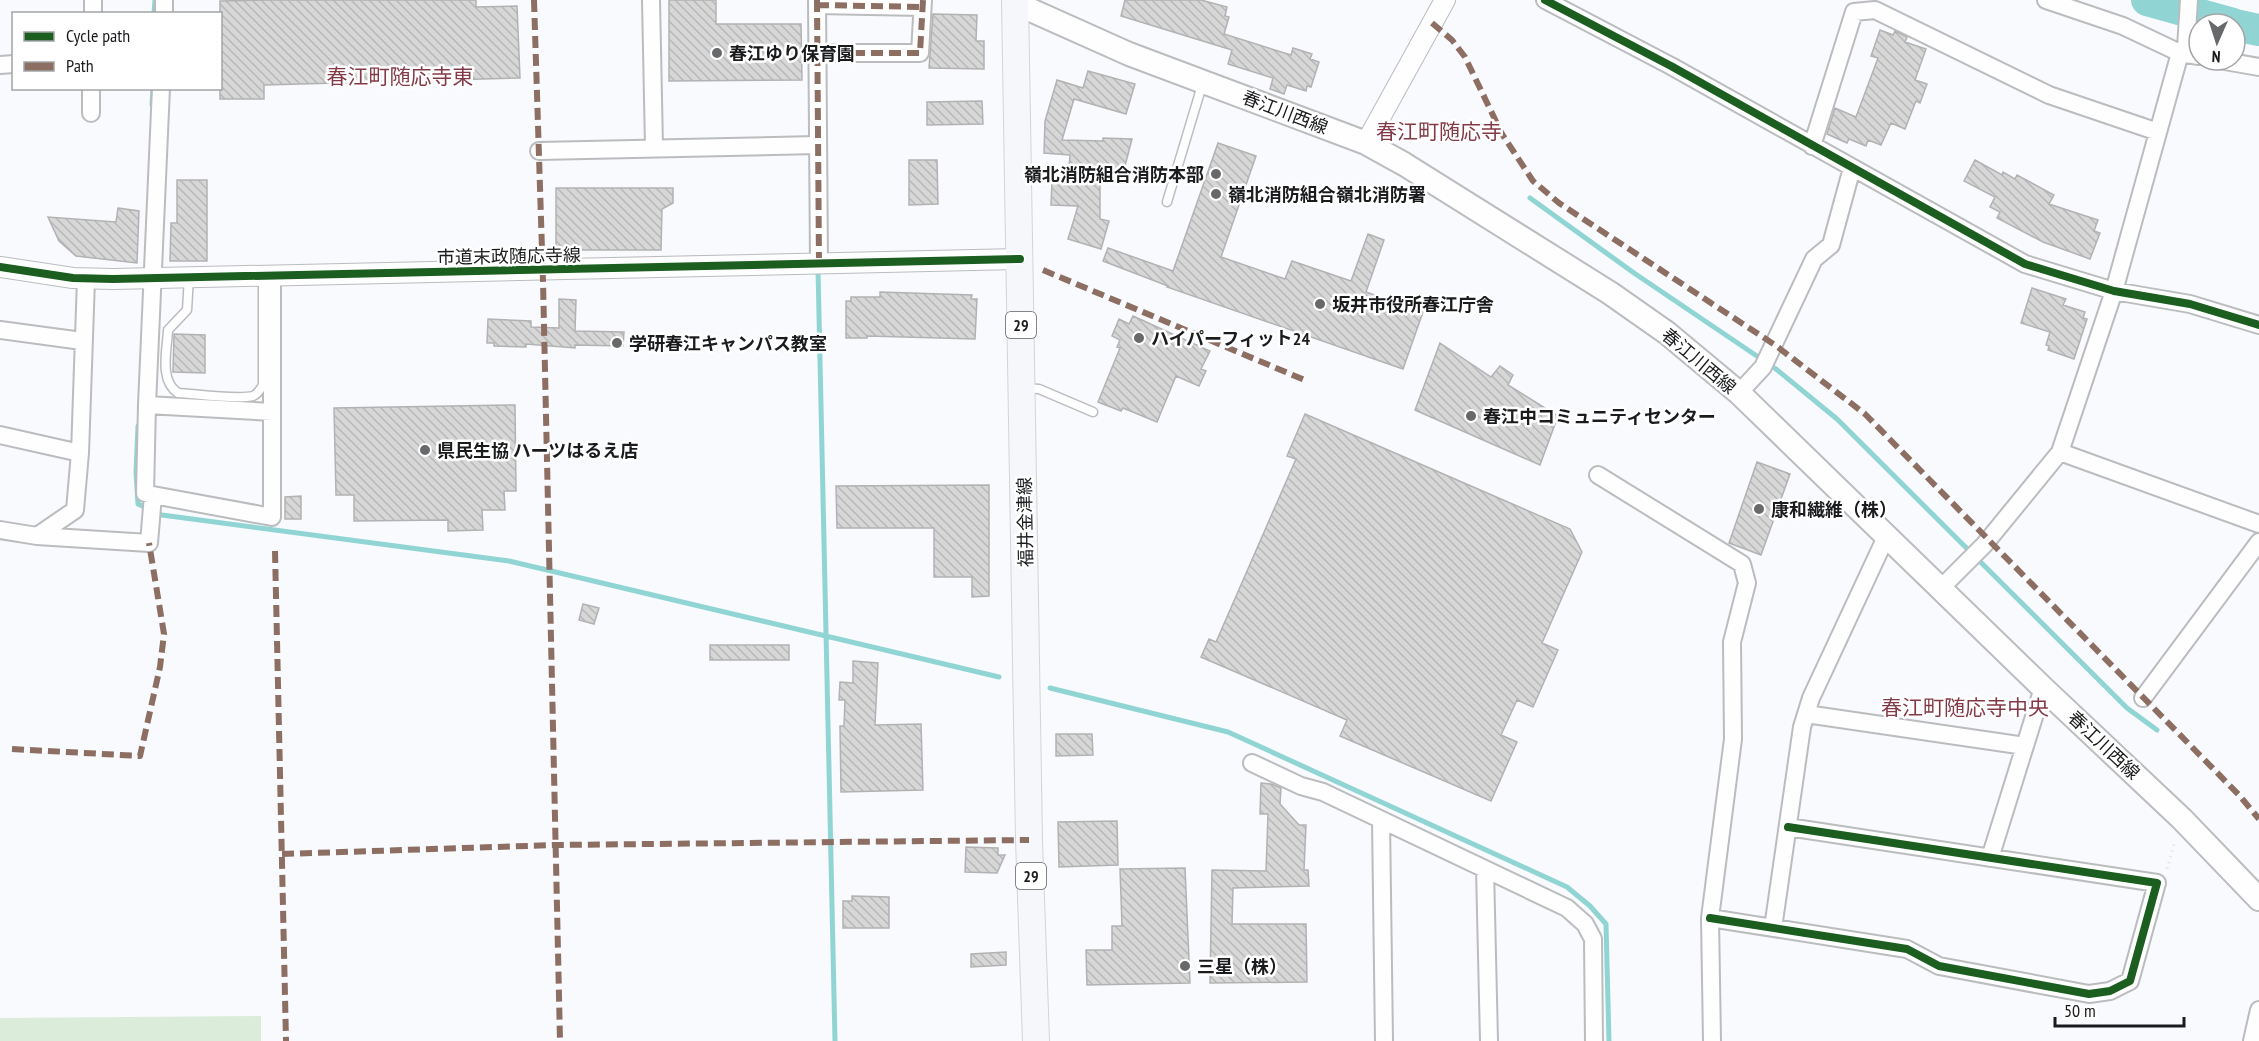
<svg xmlns="http://www.w3.org/2000/svg" width="2259" height="1041" viewBox="0 0 2259 1041" font-family="'PT Sans Narrow','Noto Sans JP',sans-serif">
<style>
.green{fill:#dcecda}
.lines{fill:none;stroke-linecap:round;stroke-linejoin:round}
.stream{stroke:#91d4d4;stroke-width:5}
.river{stroke:#91d4d4;stroke-width:32}
.building{fill:url(#building-back-hatch);stroke:#b2b2b3;stroke-width:1.5}
.service-casing{stroke:#babcbe;stroke-width:11}
.minor-casing{stroke:#babcbe;stroke-width:20}
.tertiary-casing{stroke:#babcbe;stroke-width:22}
.secondary-casing{stroke:#babcbe;stroke-width:26}
.primary-casing{stroke:#d3d4d6;stroke-width:28}
.path{stroke:#e5e6e6;stroke-width:3;stroke-dasharray:1.5 4.5;stroke-linecap:butt}
.service{stroke:#fefeff;stroke-width:8}
.minor{stroke:#fefeff;stroke-width:16}
.tertiary{stroke:#fefeff;stroke-width:20}
.secondary{stroke:#fefeff;stroke-width:22}
.primary{stroke:#f5f7fa;stroke-width:26}
.quiet{stroke:#8d6e63;stroke-width:6;stroke-dasharray:12 6;stroke-linecap:butt}
.cycleway-casing{stroke:#fff;stroke-width:11}
.cycleway{stroke:#1b5e20;stroke-width:8}
.poi-dot{fill:#68696b;stroke:#fff;stroke-width:2}
.labels{text-anchor:middle;dominant-baseline:central;stroke-width:5;stroke-linejoin:round;paint-order:stroke}
.shield{fill:#fff;stroke:#5f5f61;stroke-width:1.5}
.shield-label{font-size:16px;font-weight:bold;fill:#1a1b1d}
.poi-label{font-size:18px;font-weight:bold;fill:#1a1b1d;stroke:#fff;text-anchor:start}
.street-label{font-size:18px;fill:#1a1b1d;stroke:#fff}
.quarter-label{font-size:21px;fill:#833a46;stroke:#fff}
</style>
<defs>
<pattern id="building-back-hatch" width="6" height="6" patternUnits="userSpaceOnUse" patternTransform="scale(1.5)"><rect width="6" height="6" fill="#d7d7d8"/><path d="M-1 5l2 2M0 0l6 6M5-1l2 2" fill="none" stroke="#b8b8b9"/></pattern>
</defs>
<rect width="100%" height="100%" fill="#f8fafd"/>
<!-- green -->
<path class="green" d="M261,1016V1041H0V1018Z"/>
<g class="lines">
<!-- stream -->
<path class="stream" d="M154,14L155,0
M152,105L153,88
M1530,198L1634,273L1776,369L1837,419L2127,708L2157,730
M818,269L835,1041
M138,426L136,472L138,504L162,515L509,561L999,677
M1050,688L1228,732L1567,887L1590,906L1606,924L1609,1041"/>
<!-- river -->
<path class="river" d="M2147,0L2233,24
M2235,25L2259,30"/>
</g>
<!-- building -->
<path class="building" d="M272,0H476V7L517,6L520,78L264,85V99H220V1Z
M669,0H716V24H801L802,80L669,81Z
M1125,0H1201L1227,7L1225,16L1229,17L1224,34L1291,55L1293,48L1312,54L1310,59L1319,62L1311,87L1307,86L1306,91L1287,85L1284,94L1270,89L1273,78L1228,64L1232,50L1121,16Z
M933,14L977,15L976,41H984V69L929,68Z
M1880,30L1893,35L1895,31L1907,37L1905,42L1926,49L1915,80L1927,84L1920,103L1916,101L1905,129L1891,123L1881,145L1868,140L1866,146L1849,139L1847,143L1827,134L1835,108L1856,117L1878,58L1871,56Z
M1088,71L1135,84L1126,114L1074,99L1062,140L1103,141V138L1132,139L1124,170L1100,171V219L1109,221L1101,249L1068,239L1078,206L1051,205L1052,182H1068L1070,155L1044,153L1045,121L1057,80L1083,88Z
M982,101L983,124L927,125V102Z
M1218,143L1256,156L1221,257L1285,279L1292,261L1351,281L1368,234L1384,240L1366,292L1423,312L1403,369L1167,287L1168,286L1103,261L1108,248L1173,271Z
M909,160H937L938,204L909,205Z
M1975,160L2002,175L2003,172L2015,179L2017,175L2054,195L2049,204L2098,220L2094,231L2100,233L2090,259L2043,242L1997,218L2000,212L1990,207L1995,197L1964,181Z
M177,180H207V261H170L171,223H177Z
M556,188H673V203L662,209L661,250H556Z
M118,208L139,211L137,263L76,256L59,241L48,217L116,222Z
M2032,288L2066,299L2063,305L2085,312L2083,318L2087,319L2074,359L2048,350L2049,346L2046,345L2050,332L2021,323Z
M880,292L972,295L971,299H977L975,339L867,336V338H846V301H851V297H880Z
M559,299L576,300L575,331L624,332L623,346L575,345V348L526,344V347L494,346V343H487L488,319L531,321V327L559,328Z
M1133,316L1210,351L1201,369L1206,371L1199,386L1176,376L1157,422L1123,408L1121,411L1098,402L1120,348L1117,347L1120,340L1112,336L1119,319L1129,324Z
M174,334L205,335V373L173,372Z
M1440,343L1491,377L1500,366L1513,375L1508,385L1558,416L1540,465L1415,410Z
M515,405L516,491H504L505,510H482L483,530L448,531V520L354,521V495H336L334,408Z
M1305,414L1570,529L1582,552L1542,643L1558,650L1533,707L1517,700L1501,735L1517,742L1491,801L1340,736L1347,720L1201,657L1209,639L1216,642L1296,459L1287,456Z
M1757,462L1790,474L1761,555L1729,543Z
M989,485V596L972,597V577H934V528H837L836,486Z
M301,496V519H285V497Z
M583,604L599,608L594,624L579,620Z
M710,645H789V660H710Z
M853,661L878,663L875,725L921,724L923,790L841,792L840,726H844L845,700H839L840,682L853,683Z
M1056,734H1092L1093,755L1056,756Z
M1261,783L1271,784L1281,788L1280,804L1299,825H1306L1304,870H1308L1309,886L1233,888L1232,924H1306L1307,982L1210,983L1212,870L1266,871L1268,814H1260Z
M1117,821L1118,865L1059,867L1058,822Z
M966,847L998,848V855H1005L997,873L965,872Z
M1185,868L1190,983L1087,985L1086,950H1112V926H1122L1120,869Z
M852,896L889,897V928H843V901H852Z
M1006,952V965L971,967V954Z"/>
<g class="lines">
<!-- service casing -->
<g class="service-casing">
<path id="service" d="M1167,202L1203,82
M189,277L187,310L168,330C167,350 159,381 178,393C196,394 237,400 253,396C258,394 260,390 263,385V276
M1024,388L1039,389L1093,412"/>
</g>
<!-- minor casing -->
<g class="minor-casing">
<path id="minor" d="M651,0L654,147
M817,0L819,264
M1545,0L1671,66L2025,264L2114,291L2190,304L2259,325
M2046,0L2123,26L2180,53L2199,56
M817,5L922,7
M93,14V0
M164,14V0
M817,53H920L923,0
M2219,60L2259,67
M0,65L14,64
M91,113V88
M1812,146L1854,12L1875,10L2049,95L2158,132
M539,151L817,145
M0,330L82,341
M1739,393L1763,367L1814,259L1831,245L1852,168
M147,405L272,412
M0,435L80,453
M2060,452L2259,524
M1598,475L1742,564L1747,583L1732,642L1733,739L1710,918L1712,1041
M153,495L272,517V275
M0,530L37,536L149,543L153,495L145,493L147,405L161,88
M37,536L75,510L80,453L86,279
M1941,588L1984,545L2060,452L2114,291L2180,53L2186,48L2189,0
M2143,698L2259,542
M1806,714L2025,746
M1252,763L1301,786L1323,792L1567,908L1585,924L1593,939L1594,1041
M1381,820L1384,1041
M1990,858L2043,688
M1485,869L1489,1041
M1710,918L1907,949L1939,966L2089,994L2110,991L2130,981L2157,883L1788,827
M1773,928L1802,727L1811,698L1886,537
M2252,1041L2259,1010"/>
</g>
<!-- tertiary casing -->
<g class="tertiary-casing">
<path id="tertiary" d="M1366,143L1445,0
M0,267L73,278L113,279L1020,259"/>
</g>
<!-- secondary casing -->
<g class="secondary-casing">
<path id="secondary" d="M1015,3L1129,54L1366,143L1404,164L1610,293L1667,333L1739,393L2043,688L2182,819L2259,899"/>
</g>
<!-- primary casing -->
<g class="primary-casing">
<path id="primary" d="M1015,0L1029,840L1036,1041"/>
</g>
<!-- path -->
<path class="path" d="M2167,869L2175,841"/>
<!-- service -->
<use href="#service" class="service"/>
<!-- minor -->
<use href="#minor" class="minor"/>
<!-- tertiary -->
<use href="#tertiary" class="tertiary"/>
<!-- secondary -->
<use href="#secondary" class="secondary"/>
<!-- primary -->
<use href="#primary" class="primary"/>
<!-- quiet -->
<path class="quiet" d="M534,0L543,281L560,1041
M817,0L819,264
M817,5L922,7
M1432,23L1452,40L1465,57L1502,134L1533,181L1559,203L1775,345L1865,414L2239,795L2259,819
M817,53H920L923,0
M1043,270L1307,381
M275,551L286,1041
M12,749L140,756L160,667L164,634L149,543
M282,854L555,845L1029,840"/>
<!-- cycleway casing -->
<g class="cycleway-casing">
<path id="cycleway" d="M1545,0L1671,66L2025,264L2114,291L2190,304L2259,325
M0,267L73,278L113,279L1020,259
M1710,918L1907,949L1939,966L2089,994L2110,991L2130,981L2157,883L1788,827"/>
</g>
<!-- cycleway -->
<use href="#cycleway" class="cycleway"/>
</g>
<!-- markers -->
<g class="poi-dot">
<circle cx="717" cy="53" r="6"/>
<circle cx="1216" cy="174" r="6"/>
<circle cx="1216" cy="194" r="6"/>
<circle cx="1320" cy="304" r="6"/>
<circle cx="1139" cy="338" r="6"/>
<circle cx="617" cy="343" r="6"/>
<circle cx="1471" cy="416" r="6"/>
<circle cx="425" cy="450" r="6"/>
<circle cx="1759" cy="509" r="6"/>
<circle cx="1185" cy="966" r="6"/>
</g>
<g class="labels">
<!-- shield labels -->
<g class="shield">
<rect x="1006" y="312" width="30" height="26" rx="4.5"/>
<rect x="1016" y="863" width="30" height="26" rx="4.5"/>
</g>
<g class="shield-label">
<text x="1021" y="325">29</text>
<text x="1031" y="876">29</text>
</g>
<!-- poi labels -->
<g class="poi-label">
<text x="729" y="53">春江ゆり保育園</text>
<text x="1204" y="174" text-anchor="end">嶺北消防組合消防本部</text>
<text x="1228" y="194">嶺北消防組合嶺北消防署</text>
<text x="1332" y="304">坂井市役所春江庁舎</text>
<text x="1151" y="338">ハイパーフィット24</text>
<text x="629" y="343">学研春江キャンパス教室</text>
<text x="1483" y="416">春江中コミュニティセンター</text>
<text x="437" y="450">県民生協 ハーツはるえ店</text>
<text x="1771" y="509">康和繊維（株）</text>
<text x="1197" y="966">三星（株）</text>
</g>
<!-- street labels -->
<g class="street-label">
<text transform="translate(1285 112) rotate(21)">春江川西線</text>
<text transform="translate(509 256) rotate(-1)">市道末政随応寺線</text>
<text transform="translate(1699 361) rotate(40)">春江川西線</text>
<text transform="translate(1025 522) rotate(-91)">福井金津線</text>
<text transform="translate(2104 745) rotate(43)">春江川西線</text>
</g>
<!-- quarter labels -->
<g class="quarter-label">
<text x="400" y="76">春江町随応寺東</text>
<text x="1439" y="131">春江町随応寺</text>
<text x="1965" y="707">春江町随応寺中央</text>
</g>
</g>
<!-- legend -->
<rect x="12" y="12" width="210" height="78" fill="#ffffff" stroke="#a3a4a5" stroke-width="1.5"/>
<rect x="24" y="32" width="30" height="9" fill="#1b5e20" stroke="#a3a4a5" stroke-width="1.5"/>
<text x="66" y="42" font-size="18" fill="#1a1b1d">Cycle path</text>
<rect x="24" y="62" width="30" height="9" fill="#8d6e63" stroke="#a3a4a5" stroke-width="1.5"/>
<text x="66" y="72" font-size="18" fill="#1a1b1d">Path</text>
<!-- north arrow -->
<g transform="translate(2217 42) rotate(183)"><circle r="28" fill="#ffffff" stroke="#a3a4a5" stroke-width="1.5"/>
<path d="M0-4.5L10 22L0 15L-10 22Z" fill="#68696b"/>
<text y="-9" font-size="16" font-weight="bold" text-anchor="middle" fill="#1a1b1d">N</text>
</g>
<!-- scale -->
<path d="M2055 1017v9h129v-9" fill="none" stroke="#1a1b1d" stroke-width="3"/>
<text x="2064" y="1017" font-size="18" fill="#1a1b1d" stroke="#ffffff" stroke-width="4.5" paint-order="stroke">50 m</text>
</svg>
